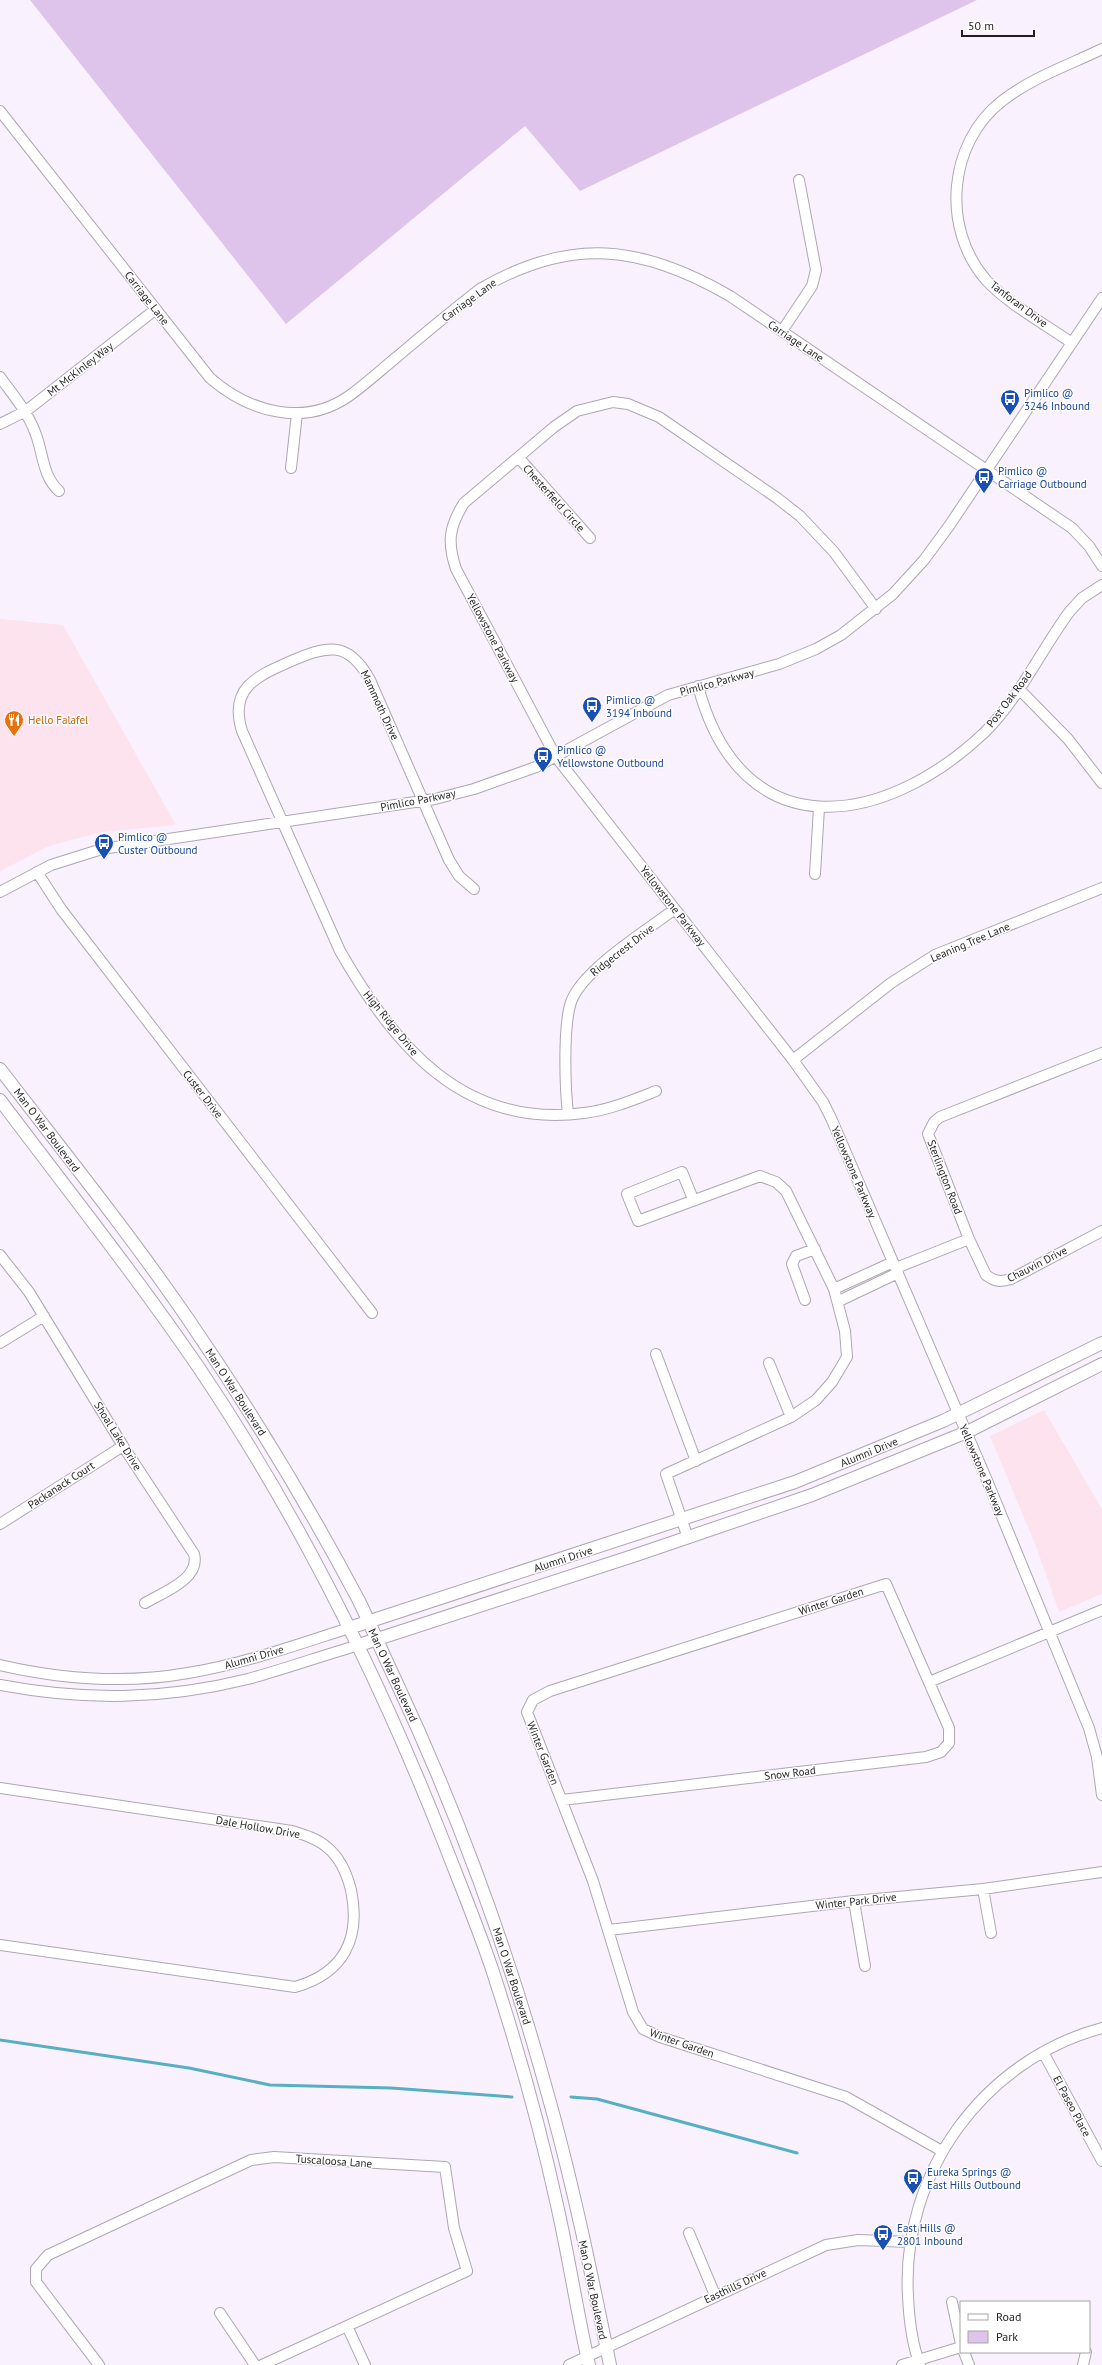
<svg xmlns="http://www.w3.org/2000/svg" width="1102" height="2365" viewBox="0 0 1102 2365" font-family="'PT Sans',sans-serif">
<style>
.commercial{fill:#fce3ed}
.green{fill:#dec4eb}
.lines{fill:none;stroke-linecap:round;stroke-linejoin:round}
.stream{stroke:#57afc3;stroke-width:3}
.minor-casing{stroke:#aea6b3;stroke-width:12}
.major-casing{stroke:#aea6b3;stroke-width:14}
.minor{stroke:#fff;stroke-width:10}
.major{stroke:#fff;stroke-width:12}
.labels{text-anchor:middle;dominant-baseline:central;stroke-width:3;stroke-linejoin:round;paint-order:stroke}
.street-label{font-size:11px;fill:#211e22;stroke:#fff}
.transit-label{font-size:11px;fill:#164399;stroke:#fff;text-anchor:start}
.food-label{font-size:11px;fill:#c56008;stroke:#fff;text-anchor:start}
</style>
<rect width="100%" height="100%" fill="#faf1ff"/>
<!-- commercial -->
<path class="commercial" d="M0,619L63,625L176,825L102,832L74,839L47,847L0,871Z
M1044,1410L1102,1509V1594L1059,1612L1037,1549L990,1436Z"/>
<!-- green -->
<path class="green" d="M30,0H977L580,191L525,126L286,324Z"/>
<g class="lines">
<!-- stream -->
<path class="stream" d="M0,2040L189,2068L270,2085L391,2088L512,2097
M571,2097L597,2099L797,2153"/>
<!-- minor casing -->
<g class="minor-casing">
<path id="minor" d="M0,111L210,378C248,411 303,428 349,396C366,384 382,369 398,356C425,333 452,311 480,289C571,236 642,245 730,296L1072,528L1089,546L1102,566
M782,331L812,286L816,270L799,180
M1072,343C1045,324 1008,304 986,280C941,228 948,143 1002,101C1031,78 1069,65 1102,49
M0,377C13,395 27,411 35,432C43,451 42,476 59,491
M0,424L26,411L156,309
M519,458L590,538
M291,468L297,413
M876,609L834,552L800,516L777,498L659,417L628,404L613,402L577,411L554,427L464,503C449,527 447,542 456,569L556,757L793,1060L823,1102L831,1118L986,1478L1089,1728L1097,1757L1102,1795
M698,686C741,849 883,829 985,732C1020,697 1041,650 1070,611L1082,598L1102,585
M1019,689L1068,739L1102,783
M37,872L61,909L372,1313
M815,874L819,808
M474,889L459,876L449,860L370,680C348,639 326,646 289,662C255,677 229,689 242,731L340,951C394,1046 464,1129 584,1113C609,1110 633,1100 656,1091
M0,892L51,865L102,849L435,799L474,789L536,767L668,695L779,664L816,649L841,635L893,594L924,560L949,526L1102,298
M1102,1053L940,1117L934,1122L928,1134L969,1239L986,1275C995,1282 1001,1282 1011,1279L1102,1231
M793,1060L891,983L935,955L1102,888
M568,1114C565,1087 563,1026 571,1002C582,970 647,930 675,909
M0,1255L29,1292L123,1446L194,1554C201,1579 162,1593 145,1603
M896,1268L969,1239
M834,1289L893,1262
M805,1300L792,1264L796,1256L815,1249
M839,1301L898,1273
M0,1343L44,1316
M656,1354L696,1461
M769,1363L791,1417
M0,1524L123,1446
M688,1538L666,1474L791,1417L816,1400L832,1382L847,1357L845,1331L834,1289L786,1191L776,1182L760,1176L638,1221L627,1194L682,1172L693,1199
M0,1665C61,1679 126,1684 188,1673C243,1664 296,1645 349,1628
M929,1682L1102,1610
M0,1685C85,1701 163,1700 248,1679C285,1669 321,1656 359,1645
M0,1788L292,1831C305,1835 318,1839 328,1848C341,1859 347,1874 351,1890C361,1938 344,1973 295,1987L0,1945
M562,1800L926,1757L941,1752L949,1743V1728L886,1584L550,1691L533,1700L527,1712L593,1881L633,2012L643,2029L660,2037L846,2097L942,2151
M983,1889L991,1933
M854,1901L865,1966
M609,1930L854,1901L983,1889L1102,1872
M1043,2052L1102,2161
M689,2233L715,2295
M952,2302L961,2344
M220,2313L255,2365
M347,2326L365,2365
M964,2352L969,2365
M99,2365L36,2282V2269L48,2255L251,2160L274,2157L445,2167L454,2228L467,2271L262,2365
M569,2365L826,2245L858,2240L910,2242
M902,2365L961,2347
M920,2365C912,2344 909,2319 908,2296C901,2174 983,2060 1102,2028
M1083,2365L1086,2352"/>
</g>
<!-- major casing -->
<g class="major-casing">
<path id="major" d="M0,1069C63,1151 129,1233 188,1319C250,1409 307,1503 358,1599C371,1625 382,1652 395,1679C457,1811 507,1947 546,2088C572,2179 591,2272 610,2365
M0,1100C67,1189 136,1276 199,1368C298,1515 378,1675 443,1840C460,1884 478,1927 493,1972C518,2049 540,2127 557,2205C569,2258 577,2312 589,2365
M349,1628L795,1482L943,1421L1102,1343
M359,1645L636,1555L812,1495L967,1432L1102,1364"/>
</g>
<!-- minor -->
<use href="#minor" class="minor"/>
<!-- major -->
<use href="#major" class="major"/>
</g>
<!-- icons -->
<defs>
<g id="bus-pin" transform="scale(1)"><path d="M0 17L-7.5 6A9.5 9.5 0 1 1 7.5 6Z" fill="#1a4fb4" stroke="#fff"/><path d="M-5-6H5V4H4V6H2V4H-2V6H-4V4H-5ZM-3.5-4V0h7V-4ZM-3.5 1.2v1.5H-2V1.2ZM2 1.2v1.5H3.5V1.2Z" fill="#fff"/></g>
<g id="restaurant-pin" transform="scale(1)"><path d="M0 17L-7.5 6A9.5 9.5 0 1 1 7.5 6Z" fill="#e8710a" stroke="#fff"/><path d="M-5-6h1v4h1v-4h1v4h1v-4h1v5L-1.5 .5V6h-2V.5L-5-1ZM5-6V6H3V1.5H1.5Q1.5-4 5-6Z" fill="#fff"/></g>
</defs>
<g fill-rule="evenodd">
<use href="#bus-pin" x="1010" y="399"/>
<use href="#bus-pin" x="984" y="477"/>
<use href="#bus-pin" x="592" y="706"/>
<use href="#restaurant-pin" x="14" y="720"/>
<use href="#bus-pin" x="543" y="756"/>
<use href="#bus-pin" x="104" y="843"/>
<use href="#bus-pin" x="913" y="2178"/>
<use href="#bus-pin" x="883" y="2234"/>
</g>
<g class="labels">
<!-- street labels -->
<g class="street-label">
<text transform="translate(147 298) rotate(52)">Carriage Lane</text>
<text transform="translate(469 300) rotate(-36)">Carriage Lane</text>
<text transform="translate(1019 304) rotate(37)">Tanforan Drive</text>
<text transform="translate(796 341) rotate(34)">Carriage Lane</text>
<text transform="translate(80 369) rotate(-38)">Mt McKinley Way</text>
<text transform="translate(554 498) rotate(48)">Chesterfield Circle</text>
<text transform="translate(493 638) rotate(62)">Yellowstone Parkway</text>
<text transform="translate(717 682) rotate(-15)">Pimlico Parkway</text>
<text transform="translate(1009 699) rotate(-53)">Post Oak Road</text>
<text transform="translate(380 705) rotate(65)">Mammoth Drive</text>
<text transform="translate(418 800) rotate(-11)">Pimlico Parkway</text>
<text transform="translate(673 906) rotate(52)">Yellowstone Parkway</text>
<text transform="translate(970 942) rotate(-23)">Leaning Tree Lane</text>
<text transform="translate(622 950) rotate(-38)">Ridgecrest Drive</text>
<text transform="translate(391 1023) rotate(51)">High Ridge Drive</text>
<text transform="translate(203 1094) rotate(52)">Custer Drive</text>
<text transform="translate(47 1130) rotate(53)">Man O War Boulevard</text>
<text transform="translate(854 1172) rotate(67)">Yellowstone Parkway</text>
<text transform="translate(945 1177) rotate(69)">Sterlington Road</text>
<text transform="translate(1037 1264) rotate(-27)">Chauvin Drive</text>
<text transform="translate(236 1392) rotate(57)">Man O War Boulevard</text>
<text transform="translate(118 1436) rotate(58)">Shoal Lake Drive</text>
<text transform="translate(869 1452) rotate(-22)">Alumni Drive</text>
<text transform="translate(982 1470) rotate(67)">Yellowstone Parkway</text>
<text transform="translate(61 1485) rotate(-33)">Packanack Court</text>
<text transform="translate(563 1559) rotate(-18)">Alumni Drive</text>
<text transform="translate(831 1601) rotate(-18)">Winter Garden</text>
<text transform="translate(254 1657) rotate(-16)">Alumni Drive</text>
<text transform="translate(393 1675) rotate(65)">Man O War Boulevard</text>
<text transform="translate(543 1753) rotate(68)">Winter Garden</text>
<text transform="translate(790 1773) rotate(-7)">Snow Road</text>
<text transform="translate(258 1827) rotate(10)">Dale Hollow Drive</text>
<text transform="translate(856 1901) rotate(-6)">Winter Park Drive</text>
<text transform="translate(512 1976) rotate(72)">Man O War Boulevard</text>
<text transform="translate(682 2043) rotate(19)">Winter Garden</text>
<text transform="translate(1072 2106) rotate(62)">El Paseo Place</text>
<text transform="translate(334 2161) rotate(4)">Tuscaloosa Lane</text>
<text transform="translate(735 2286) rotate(-25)">Easthills Drive</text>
<text transform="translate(593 2290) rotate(78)">Man O War Boulevard</text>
</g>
<!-- transit labels -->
<g class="transit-label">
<text x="1024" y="393">Pimlico @<tspan x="1024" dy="13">3246 Inbound</tspan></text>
<text x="998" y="471">Pimlico @<tspan x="998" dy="13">Carriage Outbound</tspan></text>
<text x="606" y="700">Pimlico @<tspan x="606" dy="13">3194 Inbound</tspan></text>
<text x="557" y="750">Pimlico @<tspan x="557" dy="13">Yellowstone Outbound</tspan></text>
<text x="118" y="837">Pimlico @<tspan x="118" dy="13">Custer Outbound</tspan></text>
<text x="927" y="2172">Eureka Springs @<tspan x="927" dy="13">East Hills Outbound</tspan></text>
<text x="897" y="2228">East Hills @<tspan x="897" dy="13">2801 Inbound</tspan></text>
</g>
<!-- food labels -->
<g class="food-label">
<text x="28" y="720">Hello Falafel</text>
</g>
</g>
<!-- legend -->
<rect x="960" y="2301" width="130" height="52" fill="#ffffff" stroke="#a6a5a7"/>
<rect x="968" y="2314" width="20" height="6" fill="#ffffff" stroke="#a6a5a7"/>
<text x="996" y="2321" font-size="12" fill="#211e22">Road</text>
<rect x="968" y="2331" width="20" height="12" fill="#dec4eb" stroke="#a6a5a7"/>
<text x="996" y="2341" font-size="12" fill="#211e22">Park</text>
<!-- scale -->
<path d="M962 30v6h72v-6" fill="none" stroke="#211e22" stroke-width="2"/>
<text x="968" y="30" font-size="12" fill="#211e22" stroke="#ffffff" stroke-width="3" paint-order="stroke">50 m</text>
</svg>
